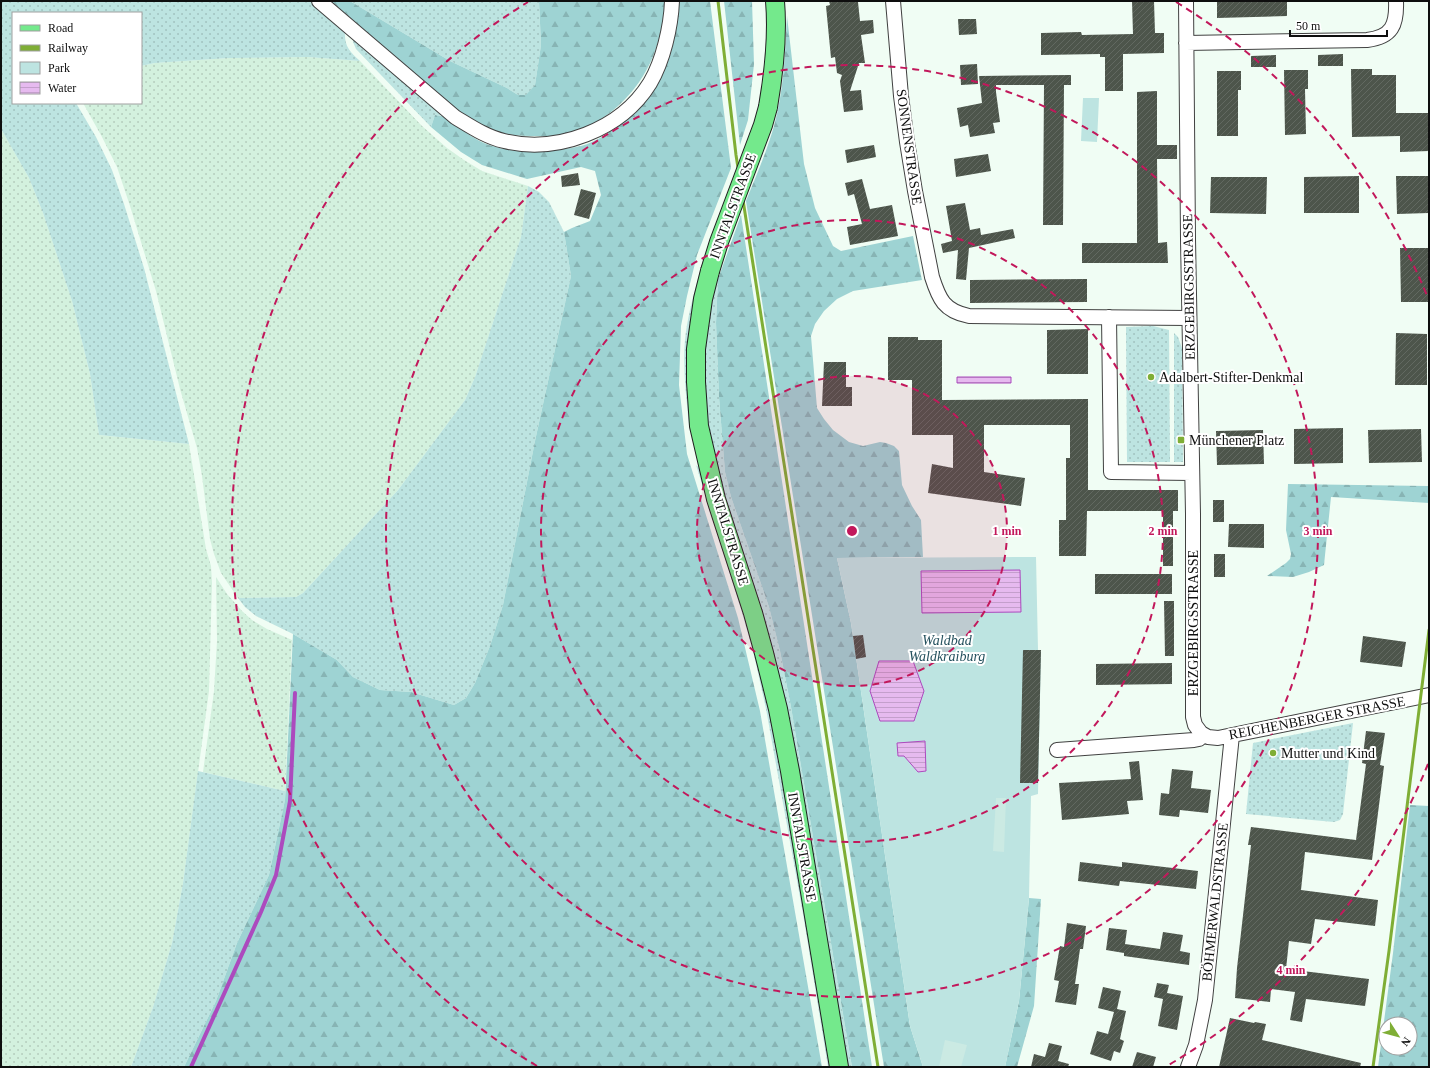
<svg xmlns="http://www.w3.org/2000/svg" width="1430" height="1068" viewBox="0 0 1430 1068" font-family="Georgia,serif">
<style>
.farmland{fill:url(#farmland-dots)}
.grass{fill:url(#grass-dots)}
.forest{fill:url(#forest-firs);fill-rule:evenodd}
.park{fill:#bde4e1}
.pitch{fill:#cbeae3}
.water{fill:url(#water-rules);stroke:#ac4abe}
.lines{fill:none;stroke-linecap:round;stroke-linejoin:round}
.stream{stroke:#ac4abe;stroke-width:4}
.building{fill:url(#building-hatch)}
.minor-casing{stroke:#414141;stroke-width:16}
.major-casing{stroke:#1f1f1f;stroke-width:20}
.minor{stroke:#fff;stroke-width:14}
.major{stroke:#74e98c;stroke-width:18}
.rail{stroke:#7fae35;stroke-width:3}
.major-bridge-casing{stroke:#1f1f1f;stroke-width:20;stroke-linecap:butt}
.major-bridge{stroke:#74e98c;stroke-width:18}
.ring{fill:none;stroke:#c2185b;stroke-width:2;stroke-dasharray:7 5}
.poi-dot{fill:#7fae35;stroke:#fff;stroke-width:1.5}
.labels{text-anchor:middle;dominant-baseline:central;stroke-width:4;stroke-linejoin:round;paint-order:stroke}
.street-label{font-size:14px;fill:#0e0e0e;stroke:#fff}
.poi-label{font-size:14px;fill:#0e0e0e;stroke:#fff;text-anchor:start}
.park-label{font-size:14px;font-style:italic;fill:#25515e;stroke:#fff}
.centre{fill:#c2185b;stroke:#fff;stroke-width:2}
.ring-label{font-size:12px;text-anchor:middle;font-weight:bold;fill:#c2185b;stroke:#fff;stroke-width:4;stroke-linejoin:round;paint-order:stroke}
</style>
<defs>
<pattern id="farmland-dots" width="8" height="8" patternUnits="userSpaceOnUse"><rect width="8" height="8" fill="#d3f1de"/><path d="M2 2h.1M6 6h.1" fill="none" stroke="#b4cdbd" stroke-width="1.8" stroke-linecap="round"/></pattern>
<pattern id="grass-dots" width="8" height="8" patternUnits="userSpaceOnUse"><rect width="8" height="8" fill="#bde4e1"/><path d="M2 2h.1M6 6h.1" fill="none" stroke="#a1c2c0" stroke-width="1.8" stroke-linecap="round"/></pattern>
<pattern id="forest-firs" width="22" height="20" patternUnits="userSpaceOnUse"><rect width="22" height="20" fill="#9ed3d3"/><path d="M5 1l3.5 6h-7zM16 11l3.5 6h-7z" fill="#87b4b4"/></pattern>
<pattern id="water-rules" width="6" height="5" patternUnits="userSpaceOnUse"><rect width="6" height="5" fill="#e6baef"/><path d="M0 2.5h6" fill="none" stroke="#c49fcc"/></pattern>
<pattern id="building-hatch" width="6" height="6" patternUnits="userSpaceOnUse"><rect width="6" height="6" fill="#4d554b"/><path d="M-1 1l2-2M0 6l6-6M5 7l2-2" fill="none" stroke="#626961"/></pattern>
</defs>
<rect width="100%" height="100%" fill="#f0fdf4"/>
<!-- farmland -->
<path class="farmland" d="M308,57L360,61L422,126L447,148L464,160L482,171L528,186L521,237L475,377L465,400L398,490L303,593L296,597L238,598L221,573L214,554L210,539L202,476L197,448L180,389L156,291L130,206L117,167L102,137L83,103H141V66L155,63L229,58Z
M1,129L29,178L43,213L72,301L90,374L99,435L189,444L206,549L211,566L212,583L209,691L183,883L172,943L153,1007L131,1067H1Z
M216,577L227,594L242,611L252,620L267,629L292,640L285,791L203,772L214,691L217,641Z"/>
<!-- grass -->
<path class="grass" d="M1,1H311L345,30C344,46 349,51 360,61L308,57L229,58L155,63L141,66V13H13V103H76L96,137L112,170L124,204L144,268L189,444L99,435L90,374L72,301L43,213L29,178L1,129Z
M350,1H539L541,45L535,85L527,95H518L507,88L450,61Z
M354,38L443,115H435L431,127L356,49L353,42Z
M528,186L539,192L549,202L564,232L571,276L535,441L503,605L490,646L475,683L466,698L454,705L411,692L380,690L353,677L337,660L293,634L256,616L245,607L238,598L296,597L303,593L398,490L465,400L475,377L521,237Z
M704,257L696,298L689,385V426C686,393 681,358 687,325C691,302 698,279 704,257Z
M718,279L716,323L719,397L725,472L731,497L769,607L780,651L791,707L852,1067H846L708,423C705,399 703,374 704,349C706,325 712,302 718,279Z
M1153,326L1169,330L1170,462H1127L1126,327Z
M1174,333L1178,337L1182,348L1183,462H1174Z
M696,465L701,470L746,616L770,709L831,1067H828L803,914L766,709L754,655L743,616Z
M1353,723L1343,814L1340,820L1334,822L1246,814L1253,743Z
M198,771L285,791V800L269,875L237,943L216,1001L184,1067H131L153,1007L172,943L183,883Z"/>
<!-- forest -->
<path class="forest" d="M330,1H350L450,61L507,88L518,95H526L535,85L541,45L539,1H665C662,46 647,83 611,112C597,123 578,133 559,136C553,137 545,136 538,136C524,136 510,136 496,131C457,117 427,85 397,58C375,39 352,20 330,1Z
M679,1H710L731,168L697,255L687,296L681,326L679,385L687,454L738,618L760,711L822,1067H184L216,1001L237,943L269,875L285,800L293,634L337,660L353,677L380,690L411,692L454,705L466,698L475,683L490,646L503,605L535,441L571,276L564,232L572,228L590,221L601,195L595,171L581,167L527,179L482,165L461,152L431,127L435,115C448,115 460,129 471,136C482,143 493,147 505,149C517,152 530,151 542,150C555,150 568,149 581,146C612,138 652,98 665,69C674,48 678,24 679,1Z
M724,1H752L754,64L748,120L740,145Z
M787,16L804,164L815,208L833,246L841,251L913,236L922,280L853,291L837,299L824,311L815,324L811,336L817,408L824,419L833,430L849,442L863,446L880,442L886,443L894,446L899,451L902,485L912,506L921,520L923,557L837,558L851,623L910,1026L923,1067H884L746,201C756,176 767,151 774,126C784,90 785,53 787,16Z
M741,215L870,1053L872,1067H852L791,707L780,651L769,607L731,497L725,472L719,397L716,323L718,279Z
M1429,480V503L1331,497L1324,565L1309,572L1293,577L1267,576L1286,563L1290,559L1291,554L1286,530L1288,484L1428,486Z
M1410,805L1429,806V1067H1378L1393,953ZM1386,1024H1410V1048H1386Z
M1029,898L1041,899L1034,1006L1017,1067H1005L1019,1001Z"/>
<!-- park -->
<path class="park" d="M1083,98H1099L1097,142L1081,141Z
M1036,557L1038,650H1041L1038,794L1031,796L1029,898L1019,1001L1005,1067H923L910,1026L851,623L837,558Z"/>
<!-- pitch -->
<path class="pitch" d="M996,798H1006L1004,852L993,851Z
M945,1040L967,1045L961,1067H939Z"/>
<!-- water -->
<path class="water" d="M957,377H1011V383H957Z
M1020,570L1021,612L922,613L921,571Z
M879,661H913L924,691L914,721H880L870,691Z
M925,741L926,771L918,772L904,756H898L897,743Z"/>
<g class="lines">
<!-- stream -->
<path class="stream" d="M191,1067L261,912L276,875L290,801L295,693"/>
</g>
<!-- building -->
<path class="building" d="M829,1L858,2L860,21L873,20L874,33L861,35L865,63H859L850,91L861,90L863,110L844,112L840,81L842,75L837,73L835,57L831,58L826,6L830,5Z
M1132,1H1154L1155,33H1164V53L1123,54V91H1105V57H1100V54L1041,55V33L1081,32L1082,35L1133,34Z
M1217,1H1287V16L1217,18Z
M958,19H976L977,34L959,35Z
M1343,54V66H1318V55Z
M1276,55V67H1251V56Z
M977,64L978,84L961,85L960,65Z
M1351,69H1372V75H1396V113H1429V151L1400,152V136L1352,137Z
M1284,70H1308V89H1305L1306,134L1285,135Z
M1217,71H1241V90H1238V136H1217Z
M1071,75V85H1064L1063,225H1043L1044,85H996V92L1000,122L993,123L995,133L970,137L968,125L960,127L957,108L982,103L979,76Z
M1157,91V145H1177V159H1157L1158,243L1167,242L1168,263H1082V243H1137V92Z
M874,145L876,157L847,163L845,150Z
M988,154L991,171L956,177L954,159Z
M578,173L580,185L562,187L561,176Z
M1359,176V213H1304V177Z
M1396,176H1429V213L1397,214Z
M1211,177H1267L1266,214L1210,213Z
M862,179L870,209L892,205L898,236L850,245L847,227L862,224L854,194L848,196L845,183Z
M581,189L596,193L589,219L574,215Z
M965,203L970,230L980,228L981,235L1013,229L1015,238L969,248L966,280L956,279L958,250L943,253L941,244L952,241L946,206Z
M1400,248H1429V302H1401Z
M1087,279V302L970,303V280Z
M1088,329V374H1047V330Z
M1396,333L1427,334V385H1395Z
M888,337H918V340H942V400L1088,399V490H1178V511H1173V566H1163V511H1087L1086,556H1059V520H1066V458H1070V425H984V472L1025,478L1021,506L928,493L932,464L953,468V435H912V380H888Z
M824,362H846V387H852V406H822Z
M1343,428V463L1294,464V429Z
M1421,429L1422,462L1369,463L1368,430Z
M1263,430L1264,464L1217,465L1216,431Z
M1213,500H1224V522H1213Z
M1229,524H1264V548L1228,547Z
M1214,554H1225V577H1214Z
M1095,574H1172V594H1095Z
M1164,601H1174V656H1165Z
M863,635L866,657L856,659L853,636Z
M1363,636L1406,642L1402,667L1360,662Z
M1023,650H1041L1038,783H1020Z
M1172,663V684L1096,685V664Z
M1366,731L1385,733L1380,765L1384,766L1372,860L1305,852L1301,890L1378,900L1375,926L1315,919L1311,944L1289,941L1286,969L1369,979L1365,1006L1306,999L1302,1022L1290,1020L1295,992L1271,989L1270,1002L1235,998L1237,968L1251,845H1248L1251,827L1356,840L1366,764L1362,763Z
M1139,761L1143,800L1127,801L1129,814L1062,820L1059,783L1131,779L1129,762Z
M1172,769L1193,771L1191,788L1211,790L1208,813L1180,810L1179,817L1159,815L1161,793L1169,794Z
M1080,862L1122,867V862L1198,871L1196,889L1120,881L1119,886L1078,881Z
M1067,923L1086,926L1083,949H1080L1075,984H1079L1076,1005L1055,1002L1059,981L1054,980L1060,946L1064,947Z
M1109,928L1127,930L1125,944L1160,949L1163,932L1183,935L1180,951L1190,953L1189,965L1124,956V953L1106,950Z
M1157,983L1169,985L1167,993L1183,996L1177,1030L1158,1026L1163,999L1154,997Z
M1103,987L1121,991L1117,1009L1126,1011L1120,1039L1124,1041L1120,1053L1114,1051L1111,1061L1090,1054L1097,1031L1108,1034L1114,1012L1098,1008Z
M1230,1018L1254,1023L1255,1022L1266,1024L1262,1040L1361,1063L1360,1067H1219Z
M1049,1043L1062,1046L1058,1061L1069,1064L1068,1067H1031L1034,1054L1045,1057Z
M1137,1052L1156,1057L1153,1067H1132Z"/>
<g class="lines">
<!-- minor casing -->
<g class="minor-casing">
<path id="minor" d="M319,1L455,117C470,126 486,137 504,141C557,154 621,130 650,83C663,61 671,27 672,1
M893,1L901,96L907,142L915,191L932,277C939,299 944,311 969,316L1189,318
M1186,1L1188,239L1193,514V717L1195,725L1201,733L1208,737L1218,738L1429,695
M1186,43L1367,40C1392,37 1397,25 1396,1
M1109,317L1111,472L1192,473
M1057,750L1194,740L1199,739L1204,735
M1188,1067L1196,1045L1205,1000L1232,735"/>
</g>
<!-- major casing -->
<g class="major-casing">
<path id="major" d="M768,107C774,72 778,36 775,1
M710,271L703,299L696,349V382L699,426L716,499L753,613L764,653L778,709L790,771L839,1067"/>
</g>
<!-- minor -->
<use href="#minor" class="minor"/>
<!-- major -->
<use href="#major" class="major"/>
<!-- rail -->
<path class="rail" d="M718,1L736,155L878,1067
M1373,1067L1389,951L1429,630"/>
<!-- major-bridge casing -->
<g class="major-bridge-casing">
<path id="major-bridge" d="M710,271L719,242L763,125L768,107"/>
</g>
<!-- major-bridge -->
<use href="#major-bridge" class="major-bridge"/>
</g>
<!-- distance rings -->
<circle cx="852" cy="531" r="155" fill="#c2185b" fill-opacity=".12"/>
<g class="ring">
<circle cx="852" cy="531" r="155"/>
<circle cx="852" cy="531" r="311"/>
<circle cx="852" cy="531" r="466"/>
<path d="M1428 764A621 621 0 0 1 1167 1066M537 1066A621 621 0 0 1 528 2M1176 2A621 621 0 0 1 1428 298"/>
</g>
<!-- markers -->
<g class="poi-dot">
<circle cx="1151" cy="377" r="4"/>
<rect x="1177" y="436" width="8" height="8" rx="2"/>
<circle cx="1273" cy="753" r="4"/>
</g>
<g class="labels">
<!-- street labels -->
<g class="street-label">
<text transform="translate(909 147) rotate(82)">SONNENSTRASSE</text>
<text transform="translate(733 206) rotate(-70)">INNTALSTRASSE</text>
<text transform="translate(1189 287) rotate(-91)">ERZGEBIRGSSTRASSE</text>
<text transform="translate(728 532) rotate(73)">INNTALSTRASSE</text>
<text transform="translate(1193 623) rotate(-90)">ERZGEBIRGSSTRASSE</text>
<text transform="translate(1317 718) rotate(-11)">REICHENBERGER STRASSE</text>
<text transform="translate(802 847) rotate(80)">INNTALSTRASSE</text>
<text transform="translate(1215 902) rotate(-84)">BÖHMERWALDSTRASSE</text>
</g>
<!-- poi labels -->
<g class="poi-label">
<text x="1159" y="377">Adalbert-Stifter-Denkmal</text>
<text x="1189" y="440">Münchener Platz</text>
<text x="1281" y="753">Mutter und Kind</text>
</g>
<!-- park labels -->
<g class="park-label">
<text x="947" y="640">Waldbad<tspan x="947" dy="16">Waldkraiburg</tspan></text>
</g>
</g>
<circle cx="852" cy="531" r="6" class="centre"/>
<g class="ring-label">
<text x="1007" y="535">1 min</text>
<text x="1163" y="535">2 min</text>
<text x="1318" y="535">3 min</text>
<text x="1291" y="974">4 min</text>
</g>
<!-- border -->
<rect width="1430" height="1068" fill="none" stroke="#0e0e0e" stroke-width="4"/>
<!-- legend -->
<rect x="12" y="12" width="130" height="92" fill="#ffffff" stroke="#9f9f9f"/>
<rect x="20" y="25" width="20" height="6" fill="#74e98c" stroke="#9f9f9f"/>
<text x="48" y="32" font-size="12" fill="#0e0e0e">Road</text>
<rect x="20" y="45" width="20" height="6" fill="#7fae35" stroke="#9f9f9f"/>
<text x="48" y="52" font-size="12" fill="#0e0e0e">Railway</text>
<rect x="20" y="62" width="20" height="12" fill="#bde4e1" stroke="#9f9f9f"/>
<text x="48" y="72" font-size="12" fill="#0e0e0e">Park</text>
<rect x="20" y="82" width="20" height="12" fill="url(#water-rules)" stroke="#9f9f9f"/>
<text x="48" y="92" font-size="12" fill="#0e0e0e">Water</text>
<!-- north arrow -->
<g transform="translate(1398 1036) rotate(126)"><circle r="19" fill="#ffffff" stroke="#9f9f9f"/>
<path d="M0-3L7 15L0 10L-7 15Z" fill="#7fae35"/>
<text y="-6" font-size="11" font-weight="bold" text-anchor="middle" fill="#0e0e0e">N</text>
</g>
<!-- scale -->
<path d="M1290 30v6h97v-6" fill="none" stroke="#0e0e0e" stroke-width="2"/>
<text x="1296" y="30" font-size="12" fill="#0e0e0e" stroke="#ffffff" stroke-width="3" paint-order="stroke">50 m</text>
</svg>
